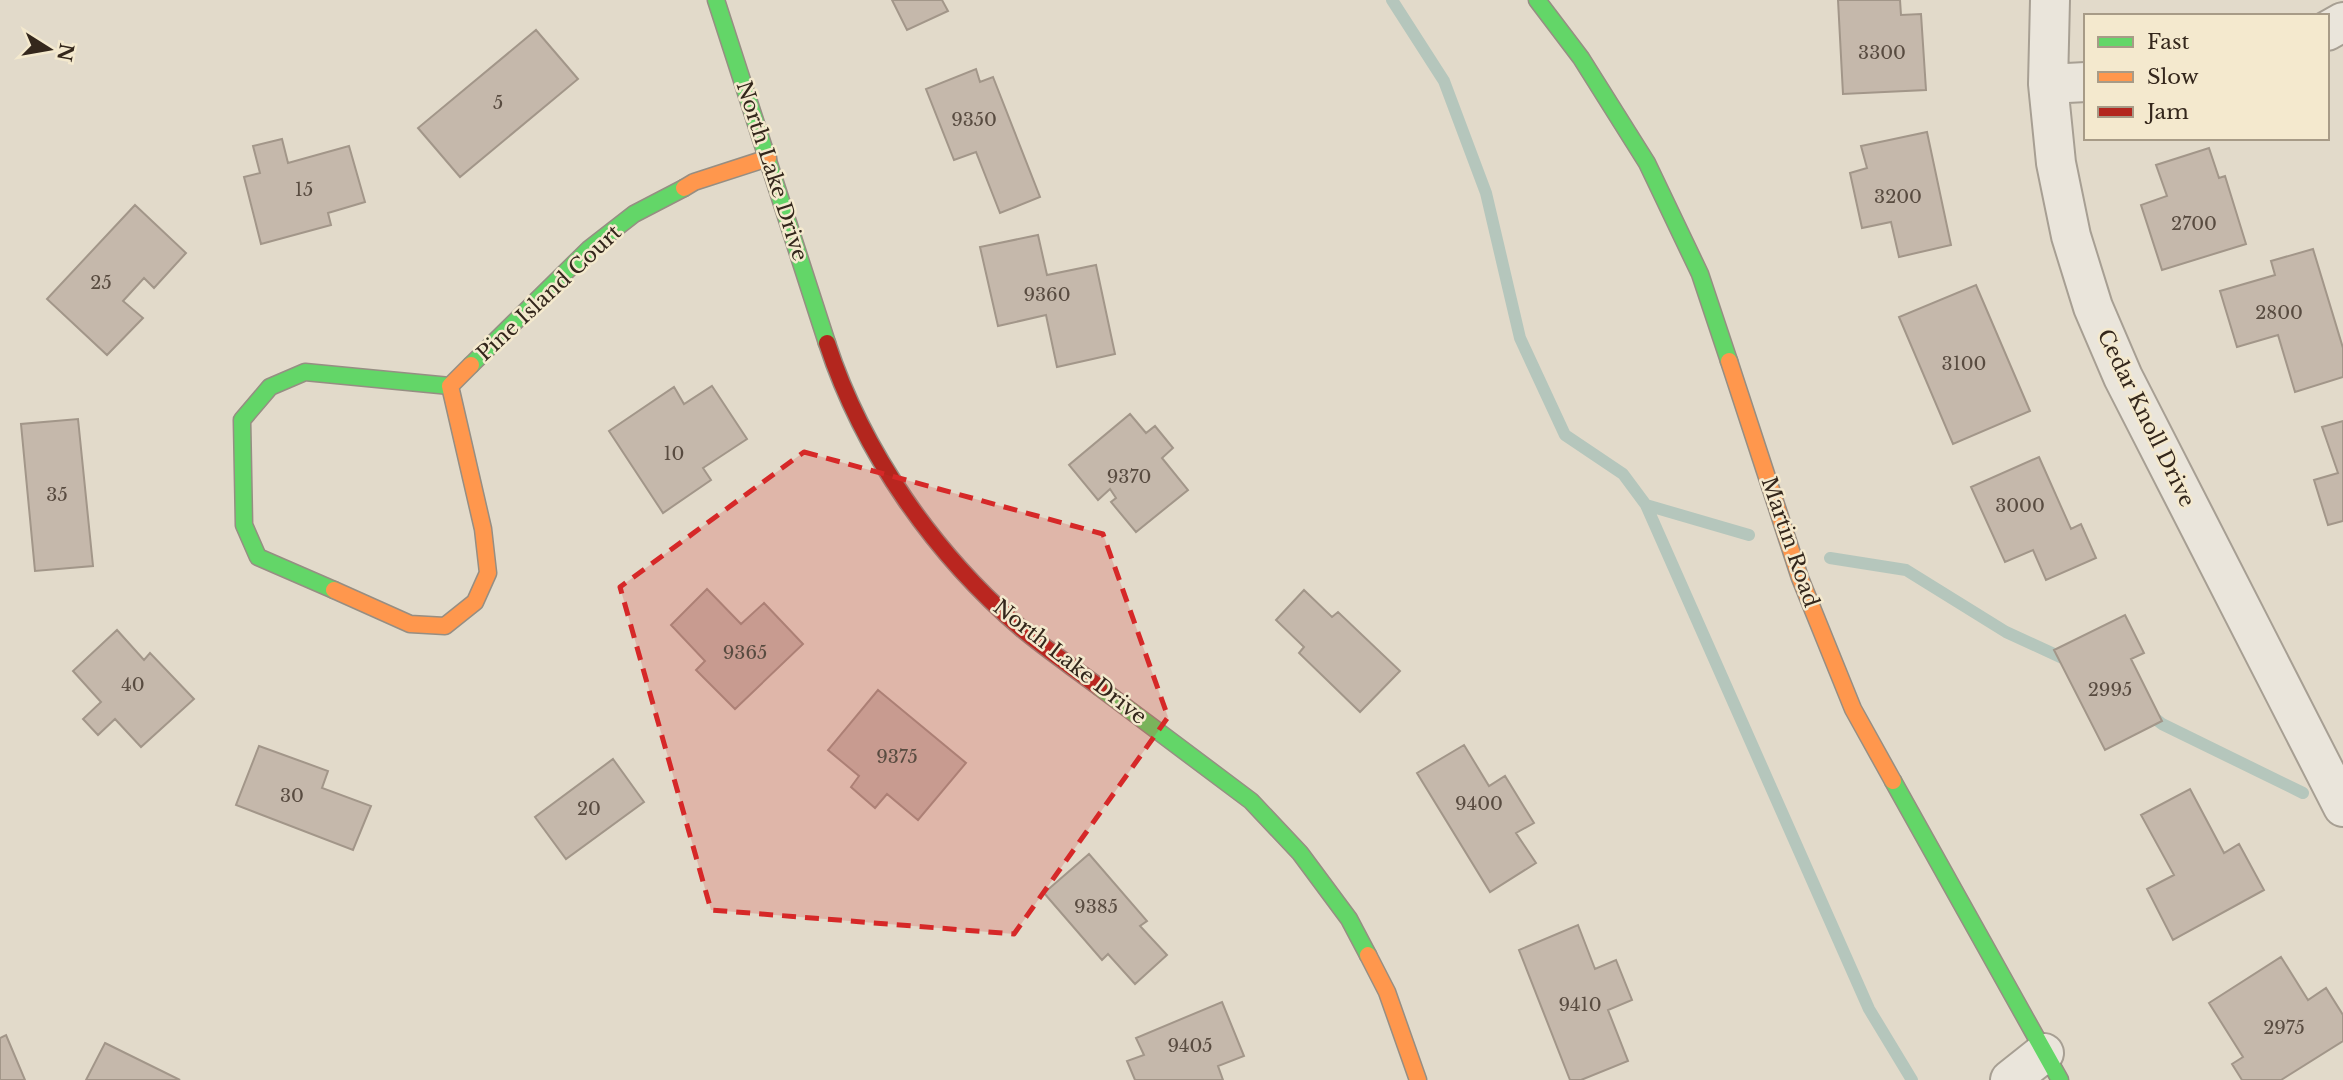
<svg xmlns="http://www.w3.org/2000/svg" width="2343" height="1080" viewBox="0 0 2343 1080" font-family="'Libre Baskerville',serif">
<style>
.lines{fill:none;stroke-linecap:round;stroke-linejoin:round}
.stream{stroke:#b5c6bc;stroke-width:12}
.building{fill:#c5b8ab;stroke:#a29689;stroke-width:2}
.street-casing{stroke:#a79f93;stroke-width:42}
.fast-casing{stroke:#968e83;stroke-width:19}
.slow-casing{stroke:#968e83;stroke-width:19}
.jam-casing{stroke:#968e83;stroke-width:19}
.street{stroke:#eae5db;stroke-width:38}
.fast{stroke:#63d668;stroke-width:16}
.slow{stroke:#ff974d;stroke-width:16}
.jam{stroke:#b3261e;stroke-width:16}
.marked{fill:#d62828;fill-opacity:0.2;stroke:#d62828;stroke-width:5;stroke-dasharray:14 9;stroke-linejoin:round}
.labels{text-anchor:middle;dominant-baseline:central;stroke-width:5;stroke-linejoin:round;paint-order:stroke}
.number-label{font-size:18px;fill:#584b40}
.street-label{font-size:21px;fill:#34271c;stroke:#f4e9ce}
</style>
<rect width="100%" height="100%" fill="#e2daca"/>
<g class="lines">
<!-- stream -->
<path class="stream" d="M1392,0L1444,81L1486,193L1520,338L1565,435L1623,474L1646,505L1869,1009L1912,1080
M1646,505L1749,535
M1830,558L1906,570L2006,632L2069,661
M2148,713L2162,724L2303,793"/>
</g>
<!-- building -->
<path class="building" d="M892,0H942L948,11L907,30Z
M1838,0H1900L1901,15L1921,14L1926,90L1843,94Z
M536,30L578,79L460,177L418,128Z
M976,69L980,82L993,77L1040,197L1000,213L976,152L954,160L926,89Z
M1927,132L1951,245L1899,257L1891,222L1862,228L1850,173L1867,168L1861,146Z
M282,139L288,163L349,146L365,202L328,213L331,225L261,244L244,177L260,173L253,146Z
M2209,148L2219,178L2225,176L2246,244L2162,270L2141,205L2167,196L2156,165Z
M135,205L186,253L154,288L144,278L123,301L143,318L107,355L47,299Z
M1038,235L1047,275L1096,265L1115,354L1057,367L1046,315L998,326L980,247Z
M2313,249L2343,348V377L2295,392L2278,335L2237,347L2220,291L2275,275L2271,261Z
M1976,285L2030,411L1953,444L1899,317Z
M712,386L747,439L703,468L711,480L663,513L609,431L674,387L684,404Z
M1130,414L1146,433L1155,426L1173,448L1162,458L1188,490L1136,532L1111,502L1116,498L1110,489L1098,500L1069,465Z
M78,419L93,566L35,571L21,424Z
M2343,421V521L2328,525L2314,480L2338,473L2322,427Z
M2039,457L2071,529L2081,524L2096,558L2046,580L2033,550L2005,562L1971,487Z
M707,589L741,624L764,603L803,644L735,709L696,670L705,661L671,625Z
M1304,590L1332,617L1338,612L1400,671L1360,712L1299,653L1304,647L1276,620Z
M2125,615L2144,653L2131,659L2162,721L2105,750L2054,650Z
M117,630L144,660L150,653L194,699L141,747L115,719L98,735L83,719L101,702L73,671Z
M878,690L966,763L918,820L887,794L875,808L851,787L859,776L828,750Z
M1464,745L1489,786L1505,776L1534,823L1516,833L1536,863L1490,892L1417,773Z
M259,746L328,771L322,788L371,806L353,850L236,805Z
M613,759L644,802L566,859L535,817Z
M2190,789L2224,853L2239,844L2264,890L2173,940L2147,889L2174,875L2141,815Z
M1089,854L1147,921L1140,926L1167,955L1135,984L1108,954L1102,960L1044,893Z
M1578,925L1595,969L1616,960L1632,1000L1608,1010L1628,1061L1581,1080H1570L1519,950Z
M2281,957L2308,1000L2326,988L2343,1015V1041L2281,1080H2242L2232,1064L2243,1057L2209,1003Z
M1222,1002L1244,1056L1218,1066L1223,1080H1135L1127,1061L1144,1055L1136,1038Z
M6,1035L25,1080H0V1038Z
M105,1043L180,1080H86Z"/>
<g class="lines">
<!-- street casing -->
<g class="street-casing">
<path id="street" d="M2050,0L2048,84L2056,163L2071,236L2093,307L2123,377L2343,807
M2327,31L2343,22
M2048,84L2086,82
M2010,1080L2044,1053"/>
</g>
<!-- fast casing -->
<g class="fast-casing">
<path id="fast" d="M716,0L827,343
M1537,0L1581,58L1647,163L1700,274L1729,361
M471,365L589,249L634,214L684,188
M334,590L258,557L244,525L242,420L270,387L305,372L450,386
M1099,687L1251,801L1300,853L1349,919L1368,955
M1893,781L2060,1080"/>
</g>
<!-- slow casing -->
<g class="slow-casing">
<path id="slow" d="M684,188L694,182L768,158
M1729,361L1800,578L1853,709L1893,781
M334,590L410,624L445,626L475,602L488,573L483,529L450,386L471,365
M1368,955L1387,992L1418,1080"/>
</g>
<!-- jam casing -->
<g class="jam-casing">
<path id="jam" d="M827,343C863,453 935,555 1022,629C1047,650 1074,668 1099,687"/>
</g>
<!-- street -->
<use href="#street" class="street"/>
<!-- fast -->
<use href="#fast" class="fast"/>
<!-- slow -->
<use href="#slow" class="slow"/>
<!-- jam -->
<use href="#jam" class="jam"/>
</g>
<!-- marked area -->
<path class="marked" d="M804,452L1103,534L1168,717L1014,934L711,910L620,587Z"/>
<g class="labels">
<!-- number labels -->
<g class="number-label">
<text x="1882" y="53">3300</text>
<text x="498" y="103">5</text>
<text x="974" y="120">9350</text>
<text x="304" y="190">15</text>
<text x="1898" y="197">3200</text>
<text x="2194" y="224">2700</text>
<text x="101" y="283">25</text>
<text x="1047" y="295">9360</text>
<text x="2279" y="313">2800</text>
<text x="1964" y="364">3100</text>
<text x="674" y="454">10</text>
<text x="1129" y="477">9370</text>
<text x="57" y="495">35</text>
<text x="2020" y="506">3000</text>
<text x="745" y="653">9365</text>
<text x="133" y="685">40</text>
<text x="2110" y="690">2995</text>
<text x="897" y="757">9375</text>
<text x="292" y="796">30</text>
<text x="1479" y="804">9400</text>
<text x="589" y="809">20</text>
<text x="1096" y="907">9385</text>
<text x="1580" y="1005">9410</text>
<text x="2284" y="1028">2975</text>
<text x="1190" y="1046">9405</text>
</g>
<!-- street labels -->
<g class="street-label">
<text transform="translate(772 171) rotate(72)">North Lake Drive</text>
<text transform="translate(549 293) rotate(-43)">Pine Island Court</text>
<text transform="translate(2146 418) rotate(64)">Cedar Knoll Drive</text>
<text transform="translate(1790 542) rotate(71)">Martin Road</text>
<text transform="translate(1070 662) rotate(38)">North Lake Drive</text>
</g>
</g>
<!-- legend -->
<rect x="2084" y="14" width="245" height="126" fill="#f4e9ce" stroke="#a79b87" stroke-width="2"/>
<rect x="2098" y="37" width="35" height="10" fill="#63d668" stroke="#a79b87" stroke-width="2"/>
<text x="2147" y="49" font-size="21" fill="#34271c">Fast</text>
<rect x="2098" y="72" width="35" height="10" fill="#ff974d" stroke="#a79b87" stroke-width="2"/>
<text x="2147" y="84" font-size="21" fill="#34271c">Slow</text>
<rect x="2098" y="107" width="35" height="10" fill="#b3261e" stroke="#a79b87" stroke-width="2"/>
<text x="2147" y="119" font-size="21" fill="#34271c">Jam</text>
<!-- north arrow -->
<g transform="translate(49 49) rotate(101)" stroke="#f4e9ce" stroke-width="5" paint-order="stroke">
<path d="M0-5L12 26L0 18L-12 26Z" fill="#34271c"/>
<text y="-10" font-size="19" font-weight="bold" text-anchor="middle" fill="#34271c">N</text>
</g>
</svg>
